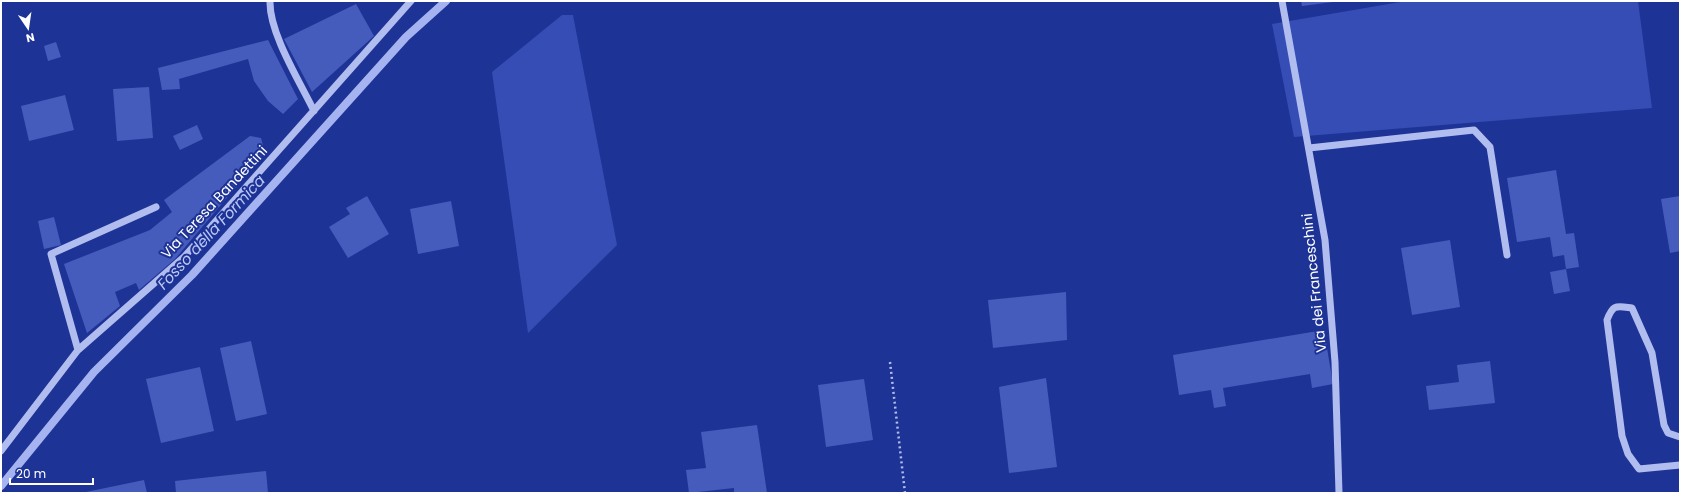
<svg xmlns="http://www.w3.org/2000/svg" width="1681" height="494" viewBox="0 0 1681 494" font-family="Poppins,sans-serif">
<style>
.green{fill:#354db4}
.lines{fill:none;stroke-linecap:round;stroke-linejoin:round}
.stream{stroke:#a5b4f0;stroke-width:8}
.building{fill:#465cbc}
.path{stroke:#b1bdef;stroke-width:2.5;stroke-dasharray:2 3;stroke-linecap:butt}
.minor{stroke:#b1bdef;stroke-width:7}
.labels{text-anchor:middle;dominant-baseline:central;stroke-width:4;stroke-linejoin:round;paint-order:stroke}
.street-label{font-size:14px;fill:#fff;stroke:#1e3396}
.water-label{font-size:15px;font-style:italic;fill:#bec9f6;stroke:#1e3396}
</style>
<rect width="100%" height="100%" fill="#1e3396"/>
<!-- green -->
<path class="green" d="M1406,1H1638L1652,108L1294,137L1272,24Z
M562,15H573L617,245L528,333L492,72Z"/>
<g class="lines">
<!-- stream -->
<path class="stream" d="M1,486L94,372L192,275L406,37L446,1"/>
</g>
<!-- building -->
<path class="building" d="M1301,1H1332L1333,2L1302,6Z
M356,4L374,36L312,92L284,39Z
M268,40L298,99L283,114L268,101L254,81L248,59L179,79L180,89L162,90L158,68Z
M56,42L61,57L48,61L44,46Z
M149,87L153,138L117,141L113,89Z
M65,95L74,130L29,141L21,106Z
M197,125L203,139L180,150L173,136Z
M250,136L261,138L265,153L175,259L139,290L136,283L115,292L120,306L87,333L64,264L150,230L172,212L164,200Z
M1556,170L1566,234L1574,233L1579,267L1566,269L1564,255L1553,257L1550,237L1517,242L1507,178Z
M367,196L389,234L348,258L329,227L350,214L346,208Z
M1680,196V251L1670,253L1661,199Z
M451,201L459,246L418,254L410,209Z
M54,217L61,245L44,249L38,221Z
M1450,240L1460,307L1412,315L1401,248Z
M1566,269L1570,291L1554,294L1550,272Z
M1066,292L1067,340L993,348L988,300Z
M1324,330L1333,384L1312,388L1310,374L1223,388L1226,406L1214,408L1211,390L1179,395L1173,355Z
M251,341L267,414L236,421L220,348Z
M1490,361L1495,403L1429,410L1426,386L1459,382L1457,365Z
M200,367L214,431L161,443L146,379Z
M1046,378L1057,467L1009,473L999,387Z
M864,379L873,440L826,447L818,385Z
M757,425L767,493H734V488L689,493L686,470L706,468L701,432Z
M266,471L268,493H176L175,481Z
M144,480L147,493H86V492Z"/>
<g class="lines">
<!-- path -->
<path class="path" d="M890,362L905,493"/>
<!-- minor -->
<path class="minor" d="M270,1C269,33 300,82 314,111
M1282,1L1325,240L1335,362L1339,493
M1309,148L1474,130L1490,147L1507,255
M78,350L51,254L156,207
M1680,437L1668,433L1664,425L1652,353L1632,308C1616,306 1613,304 1607,320L1622,436L1628,454L1639,469L1680,465
M1,451L78,350L184,257L411,1"/>
</g>
<g class="labels">
<!-- street labels -->
<g class="street-label">
<text transform="translate(214 202) rotate(-47)">Via Teresa Bandettini</text>
<text transform="translate(1314 283) rotate(-96)">Via dei Franceschini</text>
</g>
<!-- water labels -->
<g class="water-label">
<text transform="translate(211 232) rotate(-47)">Fosso della Formica</text>
</g>
</g>
<!-- border -->
<rect width="1681" height="494" fill="none" stroke="#ffffff" stroke-width="4"/>
<!-- north arrow -->
<g transform="translate(28 28) rotate(167)" stroke="#1e3396" stroke-width="3" paint-order="stroke">
<path d="M0-3L7 15L0 10L-7 15Z" fill="#ffffff"/>
<text y="-6" font-size="11" font-weight="bold" text-anchor="middle" fill="#ffffff">N</text>
</g>
<!-- scale -->
<path d="M10 478v6h83v-6" fill="none" stroke="#ffffff" stroke-width="2"/>
<text x="16" y="478" font-size="12" fill="#ffffff" stroke="#1e3396" stroke-width="3" paint-order="stroke">20 m</text>
</svg>
